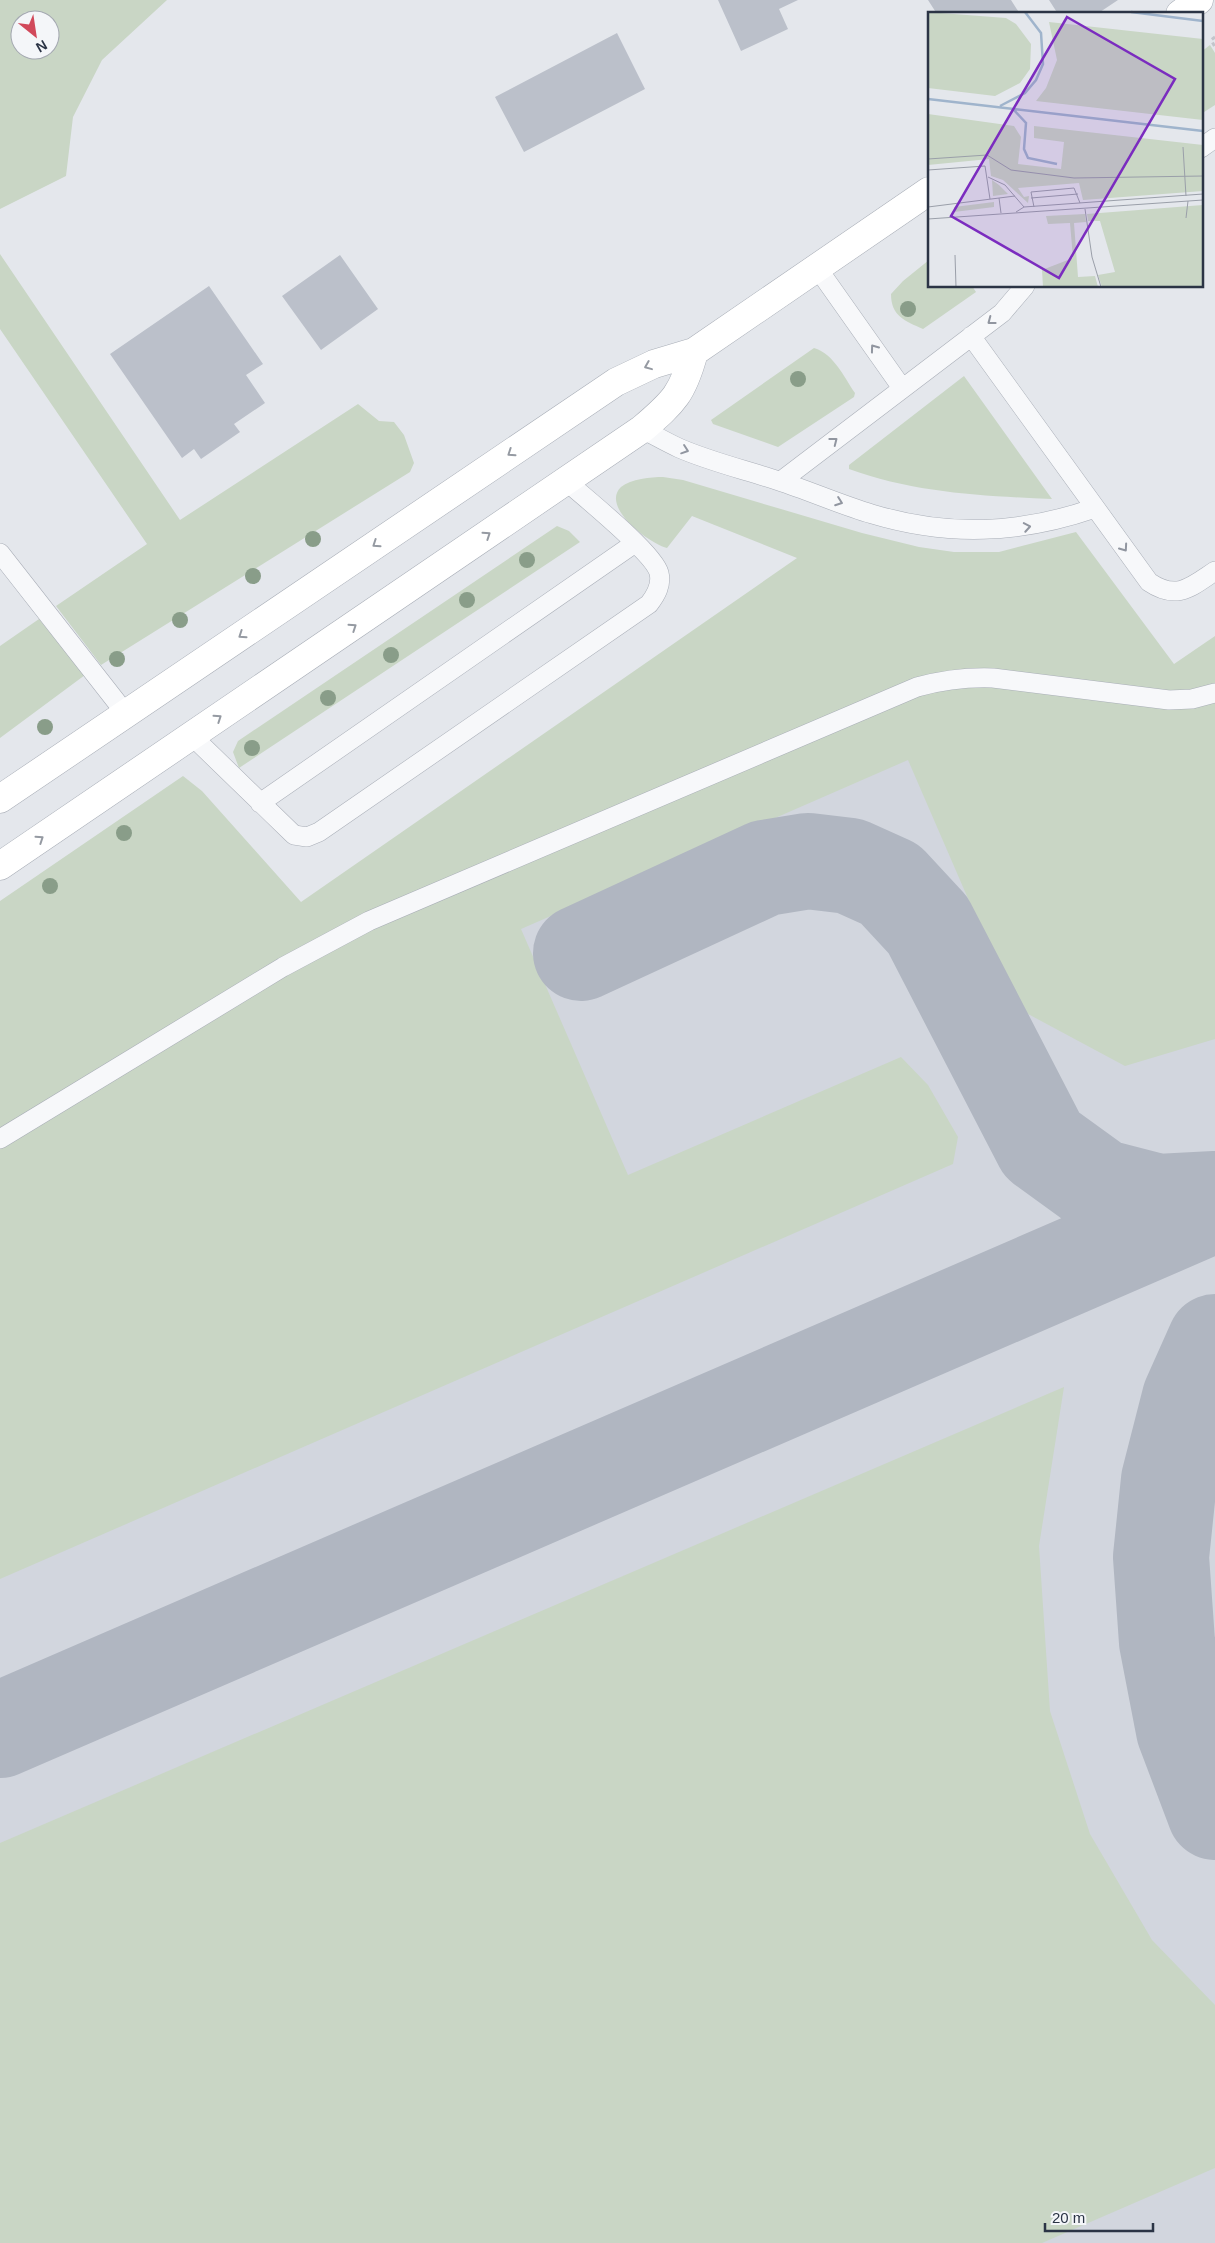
<svg xmlns="http://www.w3.org/2000/svg" width="1215" height="2243" viewBox="0 0 1215 2243" font-family="Helvetica,sans-serif">
<style>
.built{fill:#d2d6de}
.green{fill:#c9d6c5;fill-rule:evenodd}
.lines{fill:none;stroke-linecap:round;stroke-linejoin:round}
.taxiway{stroke:#b0b6c1;stroke-width:96}
.building{fill:#bbc0ca}
.lane-casing{stroke:#a9aeb7;stroke-width:20}
.secondary-casing{stroke:#a9aeb7;stroke-width:29}
.path{stroke:#c2c5cb;stroke-width:3;stroke-dasharray:4 4;stroke-linecap:butt}
.lane{stroke:#f7f8fa;stroke-width:19}
.secondary{stroke:#fff;stroke-width:28}
.tree{fill:#899d89}
.oneway{stroke:#9196a0}
.oneway2{stroke:#959aa2}
.inset-river{fill:none;stroke:#9fb4cc;stroke-width:2.5}
.inset-road{fill:none;stroke:#9a9fa9;stroke-width:1}
.view{fill:#7b2cbf;fill-opacity:0.15;stroke:#7b2cbf;stroke-width:2.5}
.inset-edge{fill:none;stroke:#2b3445;stroke-width:2.5}
</style>
<rect width="100%" height="100%" fill="#e4e7ec"/>
<!-- built -->
<path class="built" d="M1215,668V2243H0V1108L309,923L1175,681Z"/>
<!-- green -->
<path class="green" d="M0,0H167L102,60L73,117L66,176L0,209ZM20,20H50V50H20Z
M1210,45L1215,53V105L1201,114V52Z
M0,254L180,520L358,404L379,421L394,422L404,435L414,463L410,472L101,665L56,606L147,544L0,329Z
M929,260V286H972L976,292L923,329C905,321 891,316 891,294L903,281Z
M814,348C834,354 844,377 855,393L854,397L778,447L713,424L711,420Z
M964,376L1052,499C984,496 914,493 849,469V465Z
M663,477L683,480L862,533L919,547L954,552H999L1076,532L1174,664L1215,636V1039L1125,1066L1015,1007L908,760L521,929L628,1175L901,1057L928,1085L958,1137L953,1164L0,1579V901L183,776L202,791L301,902L797,558L692,516L667,548C650,544 600,507 621,487C631,479 651,477 663,477Z
M557,526L569,531L580,542L239,768L233,752L238,741Z
M39,619L85,675L0,738V646Z
M1064,1387L1039,1546L1050,1711L1090,1834L1152,1940L1215,2005V2168L1042,2243H0V1843Z"/>
<g class="lines">
<!-- taxiway -->
<path class="taxiway" d="M581,953L765,868L808,861L850,866L890,884L928,925L1042,1145L1100,1187L1158,1202L1215,1199
M1215,1342L1190,1398L1169,1480L1161,1557L1167,1642L1184,1730L1215,1812
M0,1730L1215,1204"/>
</g>
<!-- building -->
<path class="building" d="M718,0H798L779,9L788,29L741,51Z
M928,0H1011L1020,14H937Z
M1049,0H1118L1097,14H1058Z
M617,33L645,89L524,152L495,97Z
M340,255L378,309L321,350L282,296Z
M209,286L263,364L246,375L265,403L234,424L240,432L201,459L194,449L182,458L110,354Z"/>
<g class="lines">
<!-- lane casing -->
<g class="lane-casing">
<path id="lane" d="M1201,148L1215,138
M818,269L902,388
M971,336L1149,582C1177,601 1191,587 1215,571
M642,429C654,435 666,442 679,448C711,462 746,470 779,481C810,491 841,505 872,514C948,537 1020,534 1095,508
M781,481L1002,313L1025,286
M0,553L126,714
M192,736L294,835L307,837L319,832L649,604C656,595 662,585 659,573C654,553 584,497 566,481
M260,803L635,543
M0,1139L283,967L369,921L917,687C943,680 966,677 993,678L1169,700L1192,699L1215,693"/>
</g>
<!-- secondary casing -->
<g class="secondary-casing">
<path id="secondary" d="M1180,14L1199,0
M0,799L616,382L654,364L694,352L929,191
M0,866L642,429C674,402 683,393 694,352"/>
</g>
<!-- path -->
<path class="path" d="M1215,37L1211,40L1215,47"/>
<!-- lane -->
<use href="#lane" class="lane"/>
<!-- secondary -->
<use href="#secondary" class="secondary"/>
</g>
<!-- trees -->
<g class="tree">
<circle cx="908" cy="309" r="8"/>
<circle cx="798" cy="379" r="8"/>
<circle cx="313" cy="539" r="8"/>
<circle cx="527" cy="560" r="8"/>
<circle cx="253" cy="576" r="8"/>
<circle cx="467" cy="600" r="8"/>
<circle cx="180" cy="620" r="8"/>
<circle cx="391" cy="655" r="8"/>
<circle cx="117" cy="659" r="8"/>
<circle cx="328" cy="698" r="8"/>
<circle cx="45" cy="727" r="8"/>
<circle cx="252" cy="748" r="8"/>
<circle cx="124" cy="833" r="8"/>
<circle cx="50" cy="886" r="8"/>
</g>
<!-- one-way arrows -->
<defs><path id="oneway-chevron" d="M-2-3.5L2.5 0L-2 3.5" fill="none" stroke-width="1.6" stroke-linecap="round" stroke-linejoin="round" transform="scale(1.25)"/></defs>
<g class="oneway">
<use href="#oneway-chevron" transform="translate(991 321) rotate(143)"/>
<use href="#oneway-chevron" transform="translate(874 348) rotate(-126)"/>
<use href="#oneway-chevron" transform="translate(834 441) rotate(-38)"/>
<use href="#oneway-chevron" transform="translate(685 450) rotate(19)"/>
<use href="#oneway-chevron" transform="translate(839 502) rotate(20)"/>
<use href="#oneway-chevron" transform="translate(1027 527) rotate(-10)"/>
<use href="#oneway-chevron" transform="translate(1124 548) rotate(55)"/>
</g>
<g class="oneway2">
<use href="#oneway-chevron" transform="translate(648 366) rotate(158)"/>
<use href="#oneway-chevron" transform="translate(511 453) rotate(146)"/>
<use href="#oneway-chevron" transform="translate(487 535) rotate(-34)"/>
<use href="#oneway-chevron" transform="translate(376 544) rotate(146)"/>
<use href="#oneway-chevron" transform="translate(353 627) rotate(-34)"/>
<use href="#oneway-chevron" transform="translate(242 635) rotate(146)"/>
<use href="#oneway-chevron" transform="translate(218 718) rotate(-34)"/>
<use href="#oneway-chevron" transform="translate(40 839) rotate(-34)"/>
</g>
<!-- overview -->
<g transform="translate(928 12)">
<rect width="275" height="275" fill="#e4e7ec"/>
<path d="M0,0L78,6L88,12L103,32L102,57L92,71L67,84L0,76ZM121,10L275,27V108L108,89L118,76L129,48ZM0,102L86,114L93,125L90,152L133,157L136,130L106,126V114L275,133V179L155,188L151,171L90,176L96,185L101,184L100,191L75,168L63,164L61,147L0,153ZM64,168L71,173L80,182L65,184ZM66,190V195L26,200V195ZM275,193V275H174L170,263L187,260L172,209H160L159,202ZM157,202L158,210L146,211L150,265L167,264L170,275H115L114,258L145,246L142,211L120,212L118,204Z" fill="#c9d6c5"/>
<path class="inset-river" d="M203,0L275,9M0,87L275,119M72,94L97,81L108,68L115,52L113,21L97,0M85,97L98,111L96,137L100,146L129,152"/>
<path class="inset-road" d="M255,135L258,184M0,147L59,143L83,158L146,166L275,164M0,158L57,154L62,187M60,165L77,173L96,195M71,186L73,201M103,186L150,182M0,195L87,184M106,195L103,180L146,176L152,191M157,197L164,245L173,275M88,200L96,195L275,182M258,206L260,189M0,207L275,188M27,243L28,275"/>
<path class="view" d="M139,5L247,67L131,266L23,204Z"/>
<rect width="275" height="275" class="inset-edge"/>
</g>
<!-- north arrow -->
<g transform="translate(35 35) rotate(150)"><circle r="24" fill="#f4f6f9" stroke="#a4a8b1"/>
<path d="M0-4L9 19L0 12L-9 19Z" fill="#d1495b"/>
<text y="-8" font-size="14" font-weight="bold" text-anchor="middle" fill="#2b3445">N</text>
</g>
<!-- scale -->
<path d="M1045 2223v8h108v-8" fill="none" stroke="#2b3445" stroke-width="2.5"/>
<text x="1052" y="2223" font-size="15" fill="#2b3445" stroke="#f4f6f9" stroke-width="4" paint-order="stroke">20 m</text>
</svg>
